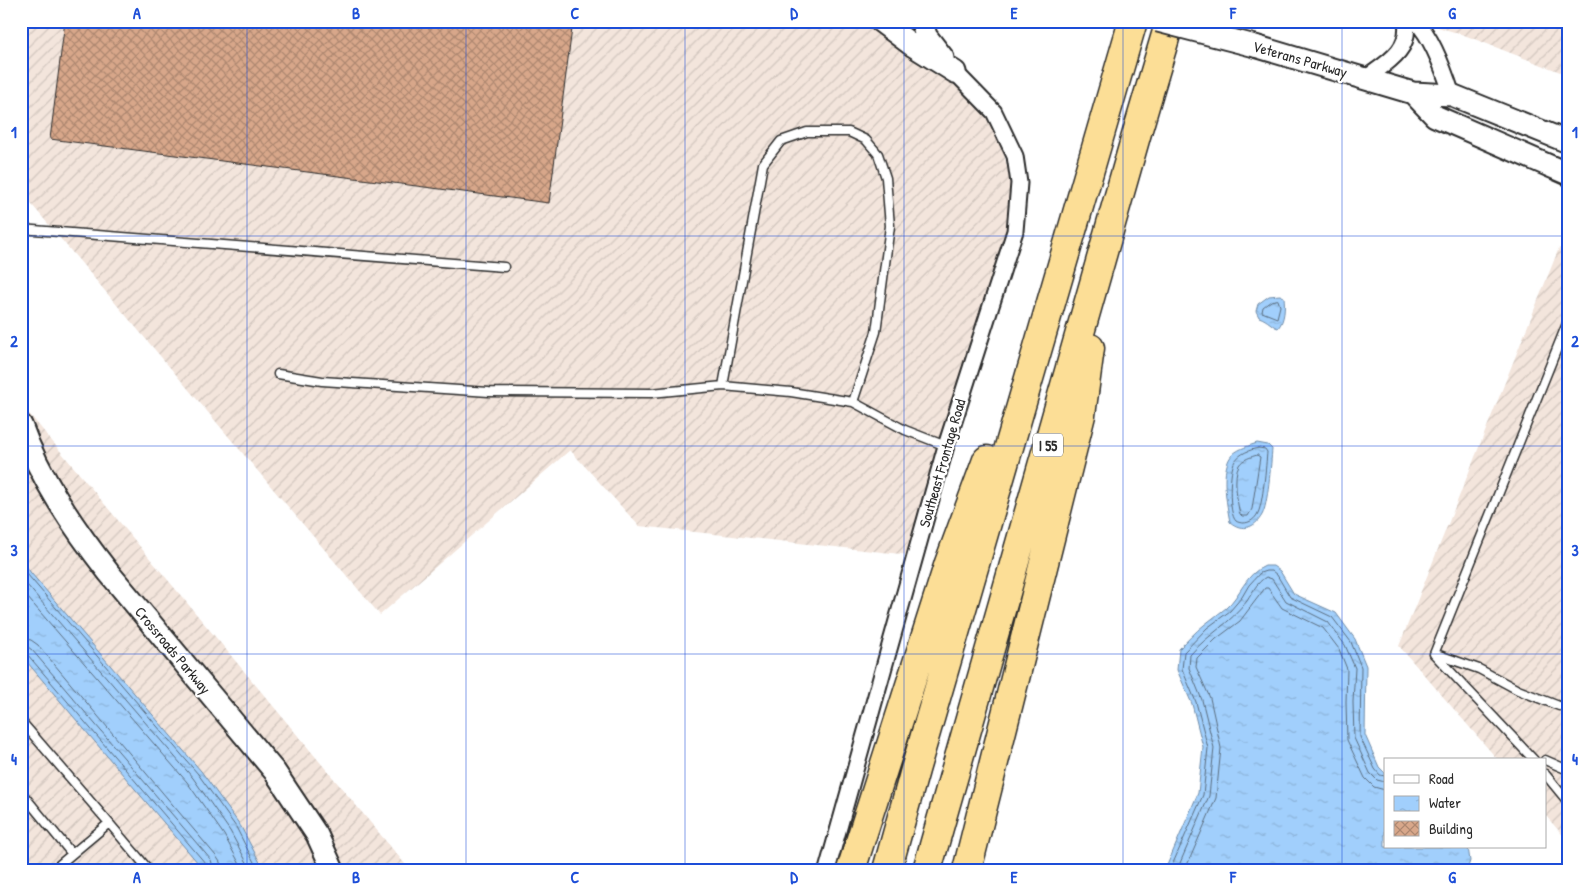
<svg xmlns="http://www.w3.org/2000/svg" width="1589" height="891" viewBox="0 0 1589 891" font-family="'Patrick Hand',sans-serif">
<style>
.industrial{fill:url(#industrial-furrows)}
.water{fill:url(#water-ripples);stroke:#728da8}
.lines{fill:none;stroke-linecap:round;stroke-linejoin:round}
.shore{stroke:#5a6d7f;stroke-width:1}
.building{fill:url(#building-cross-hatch);stroke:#2b2b2b}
.lane-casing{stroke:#2b2b2b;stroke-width:11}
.street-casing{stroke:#2b2b2b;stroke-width:19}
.secondary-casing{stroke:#2b2b2b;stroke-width:25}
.highway-casing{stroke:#2b2b2b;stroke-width:31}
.lane{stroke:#fff;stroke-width:8}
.street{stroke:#fff;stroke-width:15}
.secondary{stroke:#fff;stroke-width:21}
.highway{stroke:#fcde96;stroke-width:28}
.secondary-bridge-casing{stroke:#2b2b2b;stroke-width:25;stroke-linecap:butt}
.secondary-bridge{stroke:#fff;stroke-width:21}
.grid{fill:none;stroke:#1d4ed8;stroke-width:1;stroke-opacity:0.55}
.labels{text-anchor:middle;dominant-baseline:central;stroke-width:4.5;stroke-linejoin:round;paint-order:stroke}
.shield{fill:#fff;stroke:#6b6b6b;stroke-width:1}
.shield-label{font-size:14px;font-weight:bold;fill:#2b2b2b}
.street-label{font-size:15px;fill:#2b2b2b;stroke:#fff}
.neatline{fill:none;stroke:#1d4ed8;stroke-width:2}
.grid-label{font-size:16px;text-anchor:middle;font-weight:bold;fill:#1d4ed8}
</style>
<defs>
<pattern id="industrial-furrows" width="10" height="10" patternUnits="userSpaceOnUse" patternTransform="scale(1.25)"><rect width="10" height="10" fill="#f3e5dc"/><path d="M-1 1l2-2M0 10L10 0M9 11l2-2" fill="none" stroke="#d0c5bd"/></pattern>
<pattern id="water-ripples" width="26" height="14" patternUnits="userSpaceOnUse" patternTransform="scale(1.25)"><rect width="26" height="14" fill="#a1cffc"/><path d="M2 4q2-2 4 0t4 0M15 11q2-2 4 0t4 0" fill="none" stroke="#8bb2d8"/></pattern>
<pattern id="building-cross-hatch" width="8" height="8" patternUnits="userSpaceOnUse" patternTransform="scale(1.25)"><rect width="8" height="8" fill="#d8a78a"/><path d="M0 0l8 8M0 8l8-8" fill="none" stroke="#af8871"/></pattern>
</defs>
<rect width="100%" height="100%" fill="#fff"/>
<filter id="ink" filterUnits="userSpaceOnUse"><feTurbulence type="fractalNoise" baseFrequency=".02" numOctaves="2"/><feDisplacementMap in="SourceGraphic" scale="10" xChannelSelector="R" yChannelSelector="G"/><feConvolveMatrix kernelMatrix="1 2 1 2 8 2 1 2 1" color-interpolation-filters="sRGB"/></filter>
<g filter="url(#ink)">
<!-- industrial -->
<path class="industrial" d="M21,21H864L950,81L982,108L1002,146L1012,188L1006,243L910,555L639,526L570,450L380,615L21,192Z
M1418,21H1568V75L1464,35Z
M1559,248L1568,251V841L1545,815V760H1498L1399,646Z
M21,404L410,870H21Z"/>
<!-- water -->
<path class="water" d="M1280,295L1284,297C1285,307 1285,320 1278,328C1273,327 1268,320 1259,317L1256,311L1258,304L1269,296Z
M1257,443L1268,445L1272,449C1271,463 1268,505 1262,515C1255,528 1242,532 1230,522C1227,506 1219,467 1233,454C1240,448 1249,446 1257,443Z
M21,559L31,573L201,771L240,825L264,870H204L21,655Z
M1265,566H1273L1280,571L1294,594L1336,613L1355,639L1366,666L1365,735L1379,767L1385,773V847H1468L1470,861L1467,870H1165L1198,793L1203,747L1192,704L1177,670L1179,649C1187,641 1195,632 1204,625C1211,619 1219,614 1226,608C1241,595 1245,574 1265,566Z"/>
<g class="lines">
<!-- shore -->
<path class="shore" d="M1278,300L1280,306L1277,318L1262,312L1263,307L1271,301Z
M1258,448L1265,449L1267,452C1266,465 1263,503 1258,513C1255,519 1250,523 1243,523C1241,523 1237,522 1236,521C1228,514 1229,469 1235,461C1240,453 1250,450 1258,448Z
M1257,455L1260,457L1252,509L1248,516H1242L1240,514C1237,503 1233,475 1239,465C1243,459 1251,457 1257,455Z
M21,567L198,774L236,827L258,870
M21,578L193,778L230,831L251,870
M21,590L187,782L224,835L243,870
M21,638L31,640L38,645L216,856L220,862L221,870
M21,645L28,647L32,650L211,860L214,870
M21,652L27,654L206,864L207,870
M1170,870L1203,795L1208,748L1196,702L1182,669L1184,652L1207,628L1230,611L1242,597L1249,585L1260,573L1266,571H1272L1277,575L1290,597L1332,617L1351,642L1361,667L1360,737L1375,769L1380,775L1385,776
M1177,870L1209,796L1214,748L1202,700L1189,668L1190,655C1207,635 1231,623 1247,601C1253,592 1256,583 1266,577L1272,579L1286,601L1328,622L1345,645L1355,668L1353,702L1354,738L1370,773L1377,780L1385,782
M1185,870L1216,798L1221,748L1210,698L1196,667L1197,658L1216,639L1240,621L1265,588H1268L1282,608L1323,628L1339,649L1347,669L1346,702L1347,740L1365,778L1374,787L1385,790"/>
</g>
<!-- building -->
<path class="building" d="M65,21H573L549,203L50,139Z"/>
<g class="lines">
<!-- lane casing -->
<g class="lane-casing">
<path id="lane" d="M21,229L504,267
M278,374L322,381L489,392L651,393L723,386L791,392L853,402L905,430L946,446
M723,386L763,164L781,141L807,132H849L866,140L878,154L886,178L890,226L876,332L853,402
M1436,654L1479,669L1518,690L1559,706
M21,721L109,823
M1534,760L1434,654L1568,321
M1545,760L1568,770
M1545,774L1568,802
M21,792L72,854
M21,867L24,870
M53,870L109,823L149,870"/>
</g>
<!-- street casing -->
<g class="street-casing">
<path id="street" d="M1416,21C1432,38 1445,73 1452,95
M1365,79C1386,63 1411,51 1406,21
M827,870L946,446L1015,231L1019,183L1015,156L994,112L955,72"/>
</g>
<!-- secondary casing -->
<g class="secondary-casing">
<path id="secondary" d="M880,21L912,45L955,72
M922,21L926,36L943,58
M1255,46L1413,93L1452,95L1568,142
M1413,93L1435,116L1568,174
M21,425C40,479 74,528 109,573L275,772L317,835L333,870"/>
</g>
<!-- highway casing -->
<g class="highway-casing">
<path id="highway" d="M851,870L949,563L987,460
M887,870L915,770L1133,21
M927,870L1136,136L1170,21
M967,870L1081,415L1090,348"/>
</g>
<!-- lane -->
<use href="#lane" class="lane"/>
<!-- street -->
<use href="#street" class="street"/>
<!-- secondary -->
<use href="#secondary" class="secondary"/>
<!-- highway -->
<use href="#highway" class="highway"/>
<!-- secondary-bridge casing -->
<g class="secondary-bridge-casing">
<path id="secondary-bridge" d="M1158,21L1255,46"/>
</g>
<!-- secondary-bridge -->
<use href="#secondary-bridge" class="secondary-bridge"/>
</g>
</g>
<!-- grid -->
<path class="grid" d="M247,21V870M466,21V870M685,21V870M904,21V870M1123,21V870M1342,21V870M21,236H1568M21,446H1568M21,654H1568"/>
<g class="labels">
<!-- shield labels -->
<rect class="shield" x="1033" y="433.5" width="30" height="23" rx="4"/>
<g class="shield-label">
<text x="1048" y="445">I 55</text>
</g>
<!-- street labels -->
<g class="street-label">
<text transform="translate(1300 59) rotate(16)">Veterans Parkway</text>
<text transform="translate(942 463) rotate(-74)">Southeast Frontage Road</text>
<text transform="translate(173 650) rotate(50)">Crossroads Parkway</text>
</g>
</g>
<!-- margin -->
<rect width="1589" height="891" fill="none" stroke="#fff" stroke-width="55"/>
<!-- legend -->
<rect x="1384" y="758" width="162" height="90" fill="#ffffff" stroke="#aaaaaa"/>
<rect x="1394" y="775" width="25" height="8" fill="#ffffff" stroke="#aaaaaa"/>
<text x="1429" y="784" font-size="15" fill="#2b2b2b">Road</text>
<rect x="1394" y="796" width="25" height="15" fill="url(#water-ripples)" stroke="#aaaaaa"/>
<text x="1429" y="808" font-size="15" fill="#2b2b2b">Water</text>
<rect x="1394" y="821" width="25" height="15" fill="url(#building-cross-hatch)" stroke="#aaaaaa"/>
<text x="1429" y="834" font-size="15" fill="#2b2b2b">Building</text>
<rect x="28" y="28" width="1534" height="836" class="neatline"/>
<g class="grid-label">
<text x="137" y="19">A</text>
<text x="356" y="19">B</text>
<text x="575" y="19">C</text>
<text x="794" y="19">D</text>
<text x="1014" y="19">E</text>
<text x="1233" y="19">F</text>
<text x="1452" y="19">G</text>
<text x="14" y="138">1</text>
<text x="1575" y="138">1</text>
<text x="14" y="347">2</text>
<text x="1575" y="347">2</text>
<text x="14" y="556">3</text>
<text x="1575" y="556">3</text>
<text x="14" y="765">4</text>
<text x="1575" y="765">4</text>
<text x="137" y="883">A</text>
<text x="356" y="883">B</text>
<text x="575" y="883">C</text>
<text x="794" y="883">D</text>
<text x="1014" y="883">E</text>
<text x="1233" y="883">F</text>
<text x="1452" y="883">G</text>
</g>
</svg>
